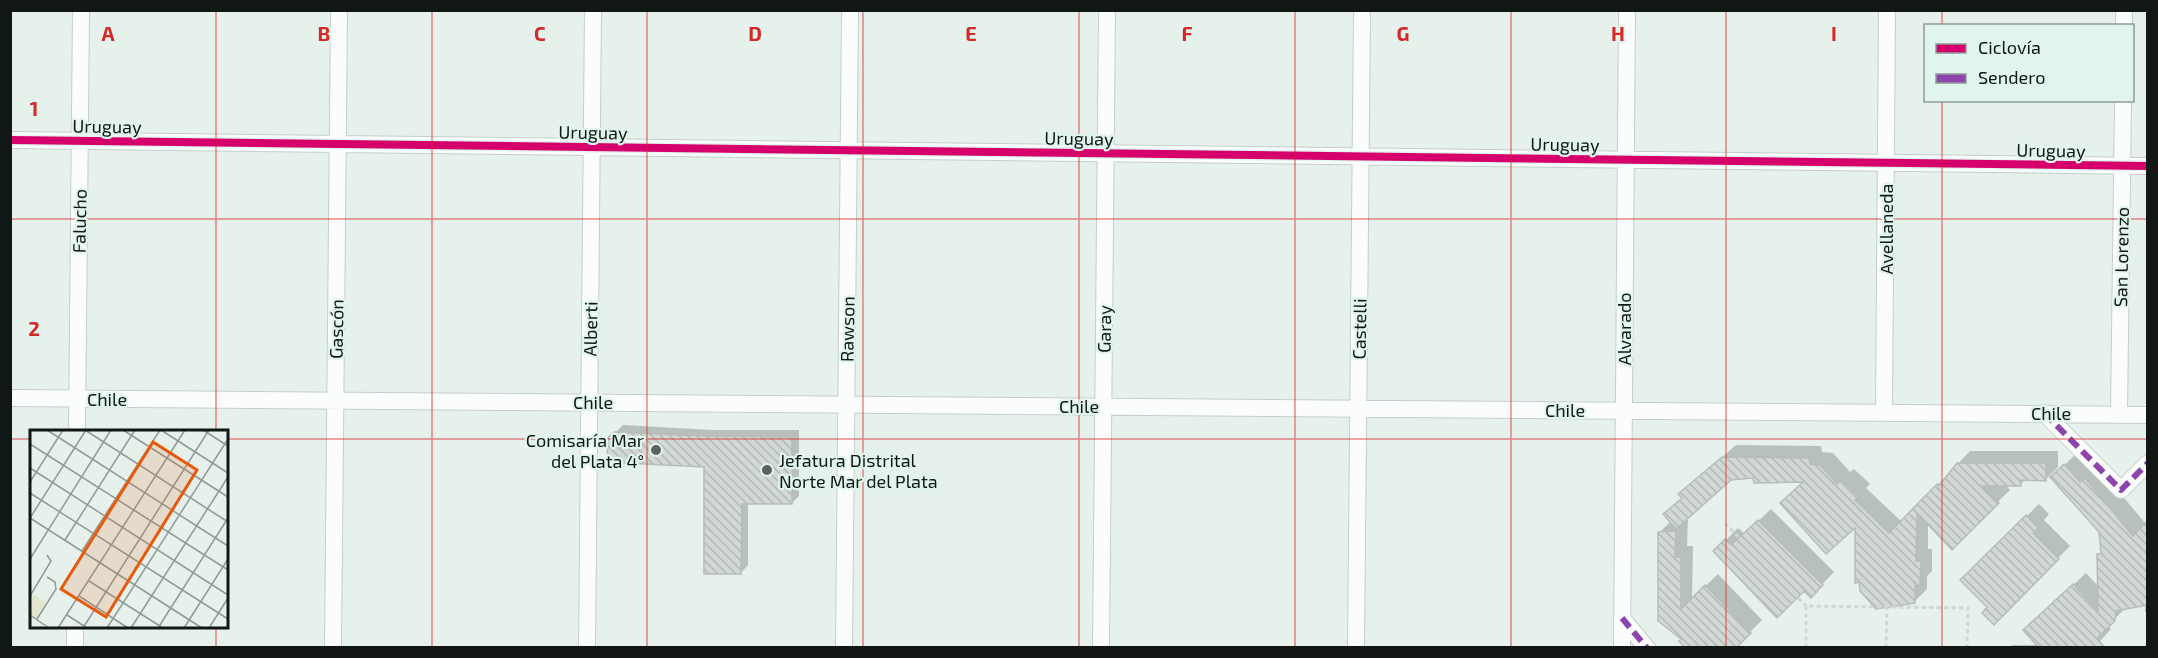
<svg xmlns="http://www.w3.org/2000/svg" width="2158" height="658" viewBox="0 0 2158 658" font-family="'Exo 2',sans-serif">
<style>
.shadow{fill:#0003}
.building{fill:url(#building-back-hatch);stroke:#b7bdb9;stroke-width:1.5}
.lines{fill:none;stroke-linecap:round;stroke-linejoin:round}
.street-casing{stroke:#c5ceca;stroke-width:18}
.path{stroke:#d2d6d4;stroke-width:3;stroke-dasharray:4.5 3;stroke-linecap:butt}
.street{stroke:#fbfdfc;stroke-width:16}
.quiet{stroke:#8e44ad;stroke-width:6;stroke-dasharray:12 6;stroke-linecap:butt}
.cycleway-casing{stroke:#e1f5ed;stroke-width:11}
.cycleway{stroke:#d6006c;stroke-width:8}
.grid{fill:none;stroke:#d62828;stroke-width:1.5;stroke-opacity:0.55}
.poi-dot{fill:#5b6360;stroke:#e1f5ed;stroke-width:2}
.labels{text-anchor:middle;dominant-baseline:central;stroke-width:4.5;stroke-linejoin:round;paint-order:stroke}
.street-label{font-size:18px;fill:#101714;stroke:#e1f5ed}
.poi-label{font-size:18px;fill:#101714;stroke:#e1f5ed;text-anchor:end}
.inset-road{fill:none;stroke:#909a96;stroke-width:1.5}
.view{fill:#e8590c;fill-opacity:0.15;stroke:#e8590c;stroke-width:3}
.inset-edge{fill:none;stroke:#101714;stroke-width:3}
.grid-label{font-size:20px;text-anchor:middle;font-weight:bold;fill:#d62828;stroke:#e1f5ed;stroke-width:4.5;stroke-linejoin:round;paint-order:stroke}
</style>
<defs>
<pattern id="building-back-hatch" width="6" height="6" patternUnits="userSpaceOnUse" patternTransform="scale(1.5)"><rect width="6" height="6" fill="#d2d9d4"/><path d="M-1 5l2 2M0 0l6 6M5-1l2 2" fill="none" stroke="#b3bab5"/></pattern>
</defs>
<rect width="100%" height="100%" fill="#e6f1ec"/>
<!-- shadow -->
<path class="shadow" d="M623,425L713,430H799V496L792,503H748V565L741,573L706,466L610,438Z
M1736,445L1821,446L1822,452L1833,453L1850,472L1854,469L1870,484L1866,488L1902,522L1970,451H2058V467L2046,479H2026L2020,485L2005,484L2010,490L1952,547L1928,523V549H1932V571L1927,576V589L1915,601L1856,525L1806,481L1755,477L1730,479L1684,520H1688L1687,546H1693L1692,599L1718,574L1762,620L1736,646L1792,648H1687L1660,532L1671,521L1683,497L1680,494Z
M2077,453L2098,467L2146,524L2148,523V612H2145V604L2127,607L2108,625L2111,629L2094,648H2009L2012,645H2038L2037,618L2086,573L2099,587L2098,555L2102,551L2100,531L2052,477Z
M2039,504L2049,514L2044,520L2070,546L1994,623L1990,607L1962,580Z
M1771,509L1834,572L1811,596L1804,589L1715,551L1738,528L1745,534Z"/>
<!-- building -->
<path class="building" d="M614,432L704,436L792,437V504H742L741,574H704V467L607,462L608,438Z
M1722,457L1809,458L1810,464L1820,465L1837,484L1841,480L1859,497L1855,500L1889,533L1937,484L1939,486L1957,463H2046V481L2020,480L2021,486H1982L1999,503L1952,550L1917,513L1916,561H1921L1920,585L1915,586V603L1876,609L1860,591L1859,582L1855,583V528L1826,554L1780,503L1803,482L1754,483L1753,478L1731,480L1676,529L1663,514L1682,498L1678,494Z
M2064,464L2080,482L2085,478L2133,536L2148,520V605L2116,611L2115,621L2097,638L2105,648H2039L2023,630L2073,584L2098,611L2097,554H2101L2099,532L2050,477Z
M2026,515L2038,528L2033,533L2059,559L1994,625L1982,613L1987,607L1960,580Z
M1758,520L1823,585L1811,598L1804,591L1777,618L1713,551L1725,539L1731,545Z
M1676,531L1675,557H1681V609L1705,585L1751,633L1736,648H1685L1679,641L1681,639L1658,621V532Z"/>
<g class="lines">
<!-- street casing -->
<g class="street-casing">
<path id="street" d="M2124,26V10
M10,140L2148,166
M10,398L2148,415
M1884,412L1887,10
M2044,413L2121,490L2148,463
M2119,414L2123,100
M77,432L81,10
M1622,618L1647,648
M75,648V626
M333,648L339,10
M587,648L593,10
M844,648L850,10
M1101,648L1107,10
M1356,648L1362,10
M1622,648L1627,10"/>
</g>
<!-- path -->
<path class="path" d="M1725,523L1806,606
M1806,648V606L1968,608L1967,648
M1886,648L1887,607"/>
<!-- street -->
<use href="#street" class="street"/>
<!-- quiet -->
<path class="quiet" d="M2044,413L2121,490L2148,463
M1622,618L1647,648"/>
<!-- cycleway casing -->
<g class="cycleway-casing">
<path id="cycleway" d="M10,140L2148,166"/>
</g>
<!-- cycleway -->
<use href="#cycleway" class="cycleway"/>
</g>
<!-- grid -->
<path class="grid" d="M216,10V432M432,10V648M647,10V648M863,10V648M1079,10V648M1295,10V648M1511,10V648M1726,10V648M1942,10V26M1942,100V648M10,219H2148M10,439H32M226,439H2148M216,626V648"/>
<!-- markers -->
<g class="poi-dot">
<circle cx="656" cy="450" r="6"/>
<circle cx="767" cy="470" r="6"/>
</g>
<g class="labels">
<!-- street labels -->
<g class="street-label">
<text transform="translate(107 126) rotate(1)">Uruguay</text>
<text transform="translate(593 132) rotate(1)">Uruguay</text>
<text transform="translate(1079 138) rotate(1)">Uruguay</text>
<text transform="translate(1565 144) rotate(1)">Uruguay</text>
<text transform="translate(2051 150) rotate(1)">Uruguay</text>
<text transform="translate(79 221) rotate(-89)">Falucho</text>
<text transform="translate(1886 229) rotate(-90)">Avellaneda</text>
<text transform="translate(2121 257) rotate(-89)">San Lorenzo</text>
<text transform="translate(336 329) rotate(-89)">Gascón</text>
<text transform="translate(590 329) rotate(-89)">Alberti</text>
<text transform="translate(847 329) rotate(-89)">Rawson</text>
<text transform="translate(1104 329) rotate(-89)">Garay</text>
<text transform="translate(1359 329) rotate(-89)">Castelli</text>
<text transform="translate(1624 329) rotate(-90)">Alvarado</text>
<text x="107" y="399">Chile</text>
<text x="593" y="402">Chile</text>
<text x="1079" y="406">Chile</text>
<text x="1565" y="410">Chile</text>
<text x="2051" y="413">Chile</text>
</g>
<!-- poi labels -->
<g class="poi-label">
<text x="644" y="440">Comisaría Mar<tspan x="644" dy="21">del Plata 4°</tspan></text>
<text x="779" y="460" text-anchor="start">Jefatura Distrital<tspan x="779" dy="21">Norte Mar del Plata</tspan></text>
</g>
</g>
<!-- overview -->
<g transform="translate(30 430)">
<rect width="198" height="198" fill="#e6f1ec"/>
<path d="M3,164L17,173L6,188L0,184Z" fill="#e1e6cd"/>
<path class="inset-road" d="M17,0L198,116M55,0L198,92M93,0L198,67M131,0L198,43M173,0L198,16M0,14L198,140M0,38L198,165M0,52L33,0M0,63L198,189M0,88L172,198M0,88L56,0M35,110L105,0M52,121L130,0M0,129L81,0M59,151L133,198M0,166L21,131L17,125M49,166L98,198M0,185L19,198M37,185L57,198M7,189L26,159L25,152L17,147M28,198L155,0M53,198L179,0M77,198L198,9M101,198L198,47M128,198L198,88M154,198L198,129M179,198L198,168"/>
<path class="view" d="M123,12L167,40L76,187L31,159Z"/>
<rect width="198" height="198" class="inset-edge"/>
</g>
<g class="grid-label">
<text x="108" y="41">A</text>
<text x="324" y="41">B</text>
<text x="540" y="41">C</text>
<text x="755" y="41">D</text>
<text x="971" y="41">E</text>
<text x="1187" y="41">F</text>
<text x="1403" y="41">G</text>
<text x="1618" y="41">H</text>
<text x="1834" y="41">I</text>
<text x="34" y="116">1</text>
<text x="34" y="336">2</text>
</g>
<!-- border -->
<rect width="2158" height="658" fill="none" stroke="#101714" stroke-width="24"/>
<!-- legend -->
<rect x="1924" y="24" width="210" height="78" fill="#e1f5ed" stroke="#8d9c96" stroke-width="1.5"/>
<rect x="1936" y="44" width="30" height="9" fill="#d6006c" stroke="#8d9c96" stroke-width="1.5"/>
<text x="1978" y="54" font-size="18" fill="#101714">Ciclovía</text>
<rect x="1936" y="74" width="30" height="9" fill="#8e44ad" stroke="#8d9c96" stroke-width="1.5"/>
<text x="1978" y="84" font-size="18" fill="#101714">Sendero</text>
</svg>
